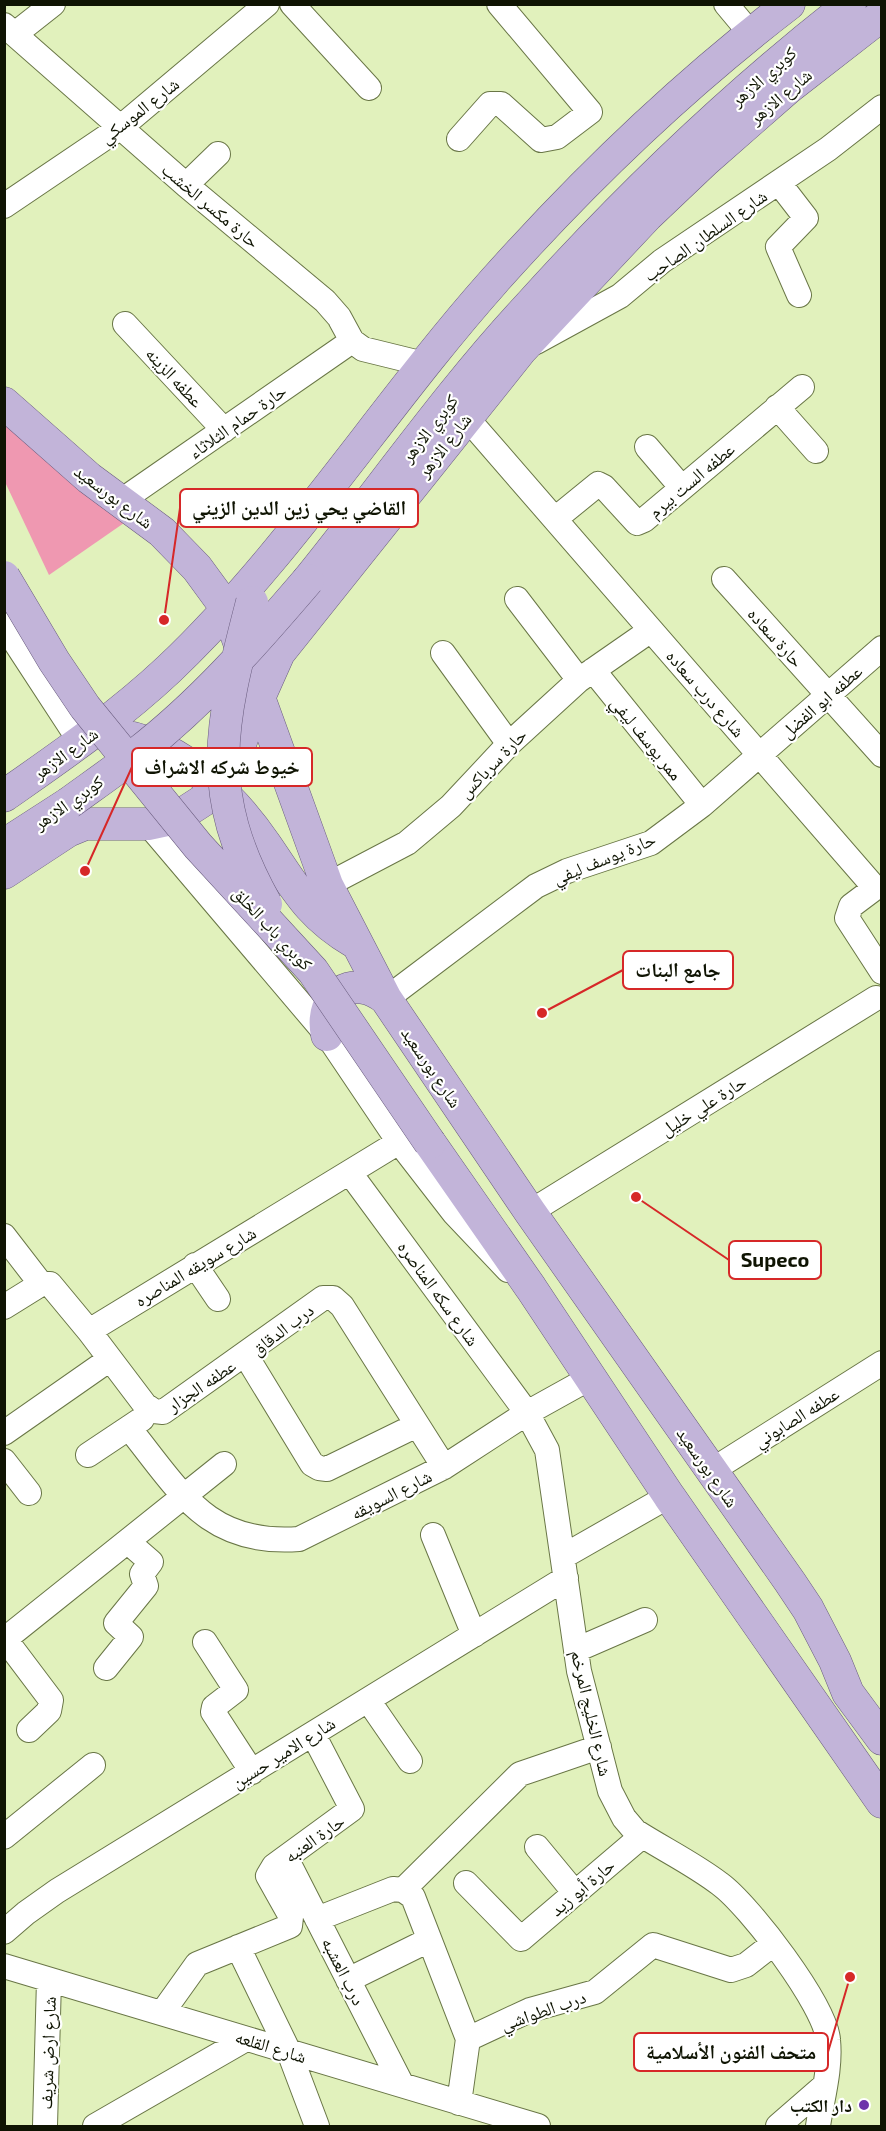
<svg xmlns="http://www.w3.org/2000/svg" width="886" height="2131" viewBox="0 0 886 2131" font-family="'Exo 2','Noto Naskh Arabic',sans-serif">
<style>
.green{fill:#ef98b1}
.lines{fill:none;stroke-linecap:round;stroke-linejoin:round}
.minor-casing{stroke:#697646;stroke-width:26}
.major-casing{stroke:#695c7e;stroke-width:33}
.minor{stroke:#fff;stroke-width:24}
.major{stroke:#c2b4d9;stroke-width:32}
.major-bridge-casing{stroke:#695c7e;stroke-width:33;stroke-linecap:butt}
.major-bridge{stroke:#c2b4d9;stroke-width:32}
.poi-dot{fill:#6d34ab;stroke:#fff;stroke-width:2}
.labels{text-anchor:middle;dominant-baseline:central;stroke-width:4.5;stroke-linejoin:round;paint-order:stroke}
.street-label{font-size:18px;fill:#0f1403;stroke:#fff}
.poi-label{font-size:18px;font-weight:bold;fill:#0f1403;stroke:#fff;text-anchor:end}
.leader{fill:none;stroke:#d62828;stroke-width:2}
.callout-dot{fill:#d62828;stroke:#fff;stroke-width:2}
.callout{fill:#fff;stroke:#d62828;stroke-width:2}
.callout-label{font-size:20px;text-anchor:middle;font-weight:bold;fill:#0f1403}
</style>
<rect width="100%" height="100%" fill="#e1f1bc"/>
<!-- green -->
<path class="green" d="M5,419L124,523L49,575L5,482Z"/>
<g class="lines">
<!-- minor casing -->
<g class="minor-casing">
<path id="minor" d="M292,4L369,88
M726,4L751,34
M4,25L186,185L325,301L339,317L352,341L363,349L424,364
M15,34L53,4
M459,139L490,104H501L541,140L557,137L590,112L499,4
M779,183L806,218L778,247L799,295
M186,185L218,154
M4,206L121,127L267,4
M125,324L224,430
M536,342L620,296L662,261L828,149L882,107
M777,407L816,451
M466,417L875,888L851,906L847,918L882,972
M647,447L682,488
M121,501L352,341
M555,519L598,484L604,487L637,523L644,520L802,387
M724,579L882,755
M517,599L579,680
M4,625L81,743
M443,653L509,744
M593,670L702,805
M148,824L327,1035L399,1142L454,1213L508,1270
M327,885L407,843L451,806L509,744L579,680L651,630
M386,999L536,886L567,871L651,843L702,805L882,648
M350,1173L527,1413L547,1450L579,1671L610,1791L624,1818L635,1831C663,1849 694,1864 720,1884C749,1905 826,2006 828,2040C831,2069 822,2099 818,2126
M530,1212L876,998
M4,1236L41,1284
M195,1265L218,1299
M4,1307L41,1284H50L89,1331L399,1142
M89,1331L145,1405L154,1411L163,1412L323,1298H333L342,1306L444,1467
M245,1354L312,1464L319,1468L327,1469L417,1425
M129,1428C180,1491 207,1546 299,1539L444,1467L527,1413L590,1378
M4,1433L110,1359
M88,1455L142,1419
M4,1461L29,1493
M711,1471L882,1363
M433,1535L474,1635
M564,1556L669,1496
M5,1639L51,1700L49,1711L29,1730
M4,1640L224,1464
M205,1642L236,1690L214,1707L213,1712L252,1772
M576,1650L645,1620
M106,1668L131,1637L116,1623L146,1586L142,1574L151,1562L128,1542
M368,1700L410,1761
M4,1837L93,1765
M537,1847L575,1893
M286,1858L402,2085
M466,1883L521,1939L642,1836
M403,1890L520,1774L599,1747
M317,1919L393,1889L403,1890L413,1897L468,2039L459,2103
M4,1932L26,1913L57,1891L566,1578
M238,1947L289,2052L317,2126
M4,1966L538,2126
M348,1980L429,1940
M162,2013L197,1964L290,1926L291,1917L268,1876L274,1866L352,1809L313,1734
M468,2039L530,2010L595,1992L653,1945L731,1970L746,1965L773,1944
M45,2126L49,1980
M95,2126L246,2039
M778,2126L824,2086"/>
</g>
<!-- major casing -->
<g class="major-casing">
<path id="major" d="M4,403L89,478L162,532L197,568L227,609L327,885L386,999L530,1212L790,1582L808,1609L835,1661L848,1693L882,1739
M308,580C381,490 448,393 527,308C626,198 733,95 850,4
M124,736C183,747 233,797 266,845C295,887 308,915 354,942
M4,796C61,756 118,717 169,669C292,552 382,407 494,281C584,180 682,86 789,4
M4,845L69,803
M4,873L68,831L85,824H148L176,818L210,796L235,759L246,727L279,653L521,350L647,216L706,160L787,89L882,15
M327,1035C318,995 354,972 386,999
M430,1143L531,1288L669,1496L882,1802"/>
</g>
<!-- minor -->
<use href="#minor" class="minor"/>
<!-- major -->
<use href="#major" class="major"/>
<!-- major-bridge casing -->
<g class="major-bridge-casing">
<path id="major-bridge" d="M4,577L54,661L85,707L198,846L313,971L430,1143
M252,602C221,722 202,790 266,904
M69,803C91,787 114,771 136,754C201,704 255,642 308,580"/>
</g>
<!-- major-bridge -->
<use href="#major-bridge" class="major-bridge"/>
</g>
<!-- markers -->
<circle class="poi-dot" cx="864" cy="2105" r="6"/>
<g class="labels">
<!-- street labels -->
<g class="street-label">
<text transform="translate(763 76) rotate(-41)">كوبري الازهر</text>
<text transform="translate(780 96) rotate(-40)">شارع الازهر</text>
<text transform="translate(139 110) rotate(-38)">شارع الموسكي</text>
<text transform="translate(211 205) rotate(40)">حارة مكسر الخشب</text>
<text transform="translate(705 235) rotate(-35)">شارع السلطان الصاحب</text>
<text transform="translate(175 377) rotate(47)">عطفه الزينه</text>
<text transform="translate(237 421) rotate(-35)">حارة حمام الثلاثاء</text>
<text transform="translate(429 428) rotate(-52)">كوبري الازهر</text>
<text transform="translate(444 445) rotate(-52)">شارع الازهر</text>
<text transform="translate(691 480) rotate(-40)">عطفه الست بيرم</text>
<text transform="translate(114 496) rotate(37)">شارع بورسعيد</text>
<text transform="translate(776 637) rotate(48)">حارة سعاده</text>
<text transform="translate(706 693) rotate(49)">شارع درب سعاده</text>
<text transform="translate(821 701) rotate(-41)">عطفه ابو الفضل</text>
<text transform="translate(647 738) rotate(51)">ممر يوسف ليفي</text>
<text transform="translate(65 753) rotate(-36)">شارع الازهر</text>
<text transform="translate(492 763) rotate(-46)">حارة سرباكس</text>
<text transform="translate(68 802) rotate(-35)">كوبري الازهر</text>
<text transform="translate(604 858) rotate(-22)">حارة يوسف ليفي</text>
<text transform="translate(273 928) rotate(47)">كوبري باب الخلق</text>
<text transform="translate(432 1067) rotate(56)">شارع بورسعيد</text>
<text transform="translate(703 1105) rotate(-32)">حارة علي خليل</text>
<text transform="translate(195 1266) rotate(-31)">شارع سويقه المناصره</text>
<text transform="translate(439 1293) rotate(54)">شارع سكه المناصره</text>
<text transform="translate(282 1329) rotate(-37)">درب الدقاق</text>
<text transform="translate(201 1385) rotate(-34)">عطفه الجزار</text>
<text transform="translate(796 1417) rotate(-32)">عطفه الصابوني</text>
<text transform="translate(708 1467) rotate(55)">شارع بورسعيد</text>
<text transform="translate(391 1494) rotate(-27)">شارع السويقه</text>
<text transform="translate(592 1713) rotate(77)">شارع الخليج المرخم</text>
<text transform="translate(283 1752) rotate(-32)">شارع الامير حسين</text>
<text transform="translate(314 1838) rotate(-35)">حارة العنبه</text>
<text transform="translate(582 1887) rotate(-40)">حارة أبو زيد</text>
<text transform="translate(344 1971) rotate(63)">درب العشبه</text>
<text transform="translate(543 2010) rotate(-19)">درب الطواشي</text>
<text transform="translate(271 2046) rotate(17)">شارع القلعه</text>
<text transform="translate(47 2053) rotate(-88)">شارع ارض شريف</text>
</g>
<!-- poi labels -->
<g class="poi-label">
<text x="852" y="2105">دار الكتب</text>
</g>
</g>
<!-- callouts -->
<path class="leader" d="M164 620L180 508M85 871L132 767M542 1013L623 970M636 1197L729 1260M850 1977L828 2052"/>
<g class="callout-dot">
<circle cx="164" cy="620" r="6"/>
<circle cx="85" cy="871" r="6"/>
<circle cx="542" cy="1013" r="6"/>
<circle cx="636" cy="1197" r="6"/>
<circle cx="850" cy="1977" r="6"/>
</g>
<g class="callout">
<rect x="180" y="489" width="238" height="38" rx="6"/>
<rect x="132" y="748" width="180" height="38" rx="6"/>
<rect x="623" y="951" width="110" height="38" rx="6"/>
<rect x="729" y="1241" width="92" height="38" rx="6"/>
<rect x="634" y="2033" width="194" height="38" rx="6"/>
</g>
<g class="callout-label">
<text x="299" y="515">القاضي يحي زين الدين الزيني</text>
<text x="222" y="774">خيوط شركه الاشراف</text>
<text x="678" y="977">جامع البنات</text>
<text x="775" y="1267">Supeco</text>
<text x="731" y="2059">متحف الفنون الأسلامية</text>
</g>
<!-- border -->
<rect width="886" height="2131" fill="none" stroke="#0f1403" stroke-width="12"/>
</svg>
